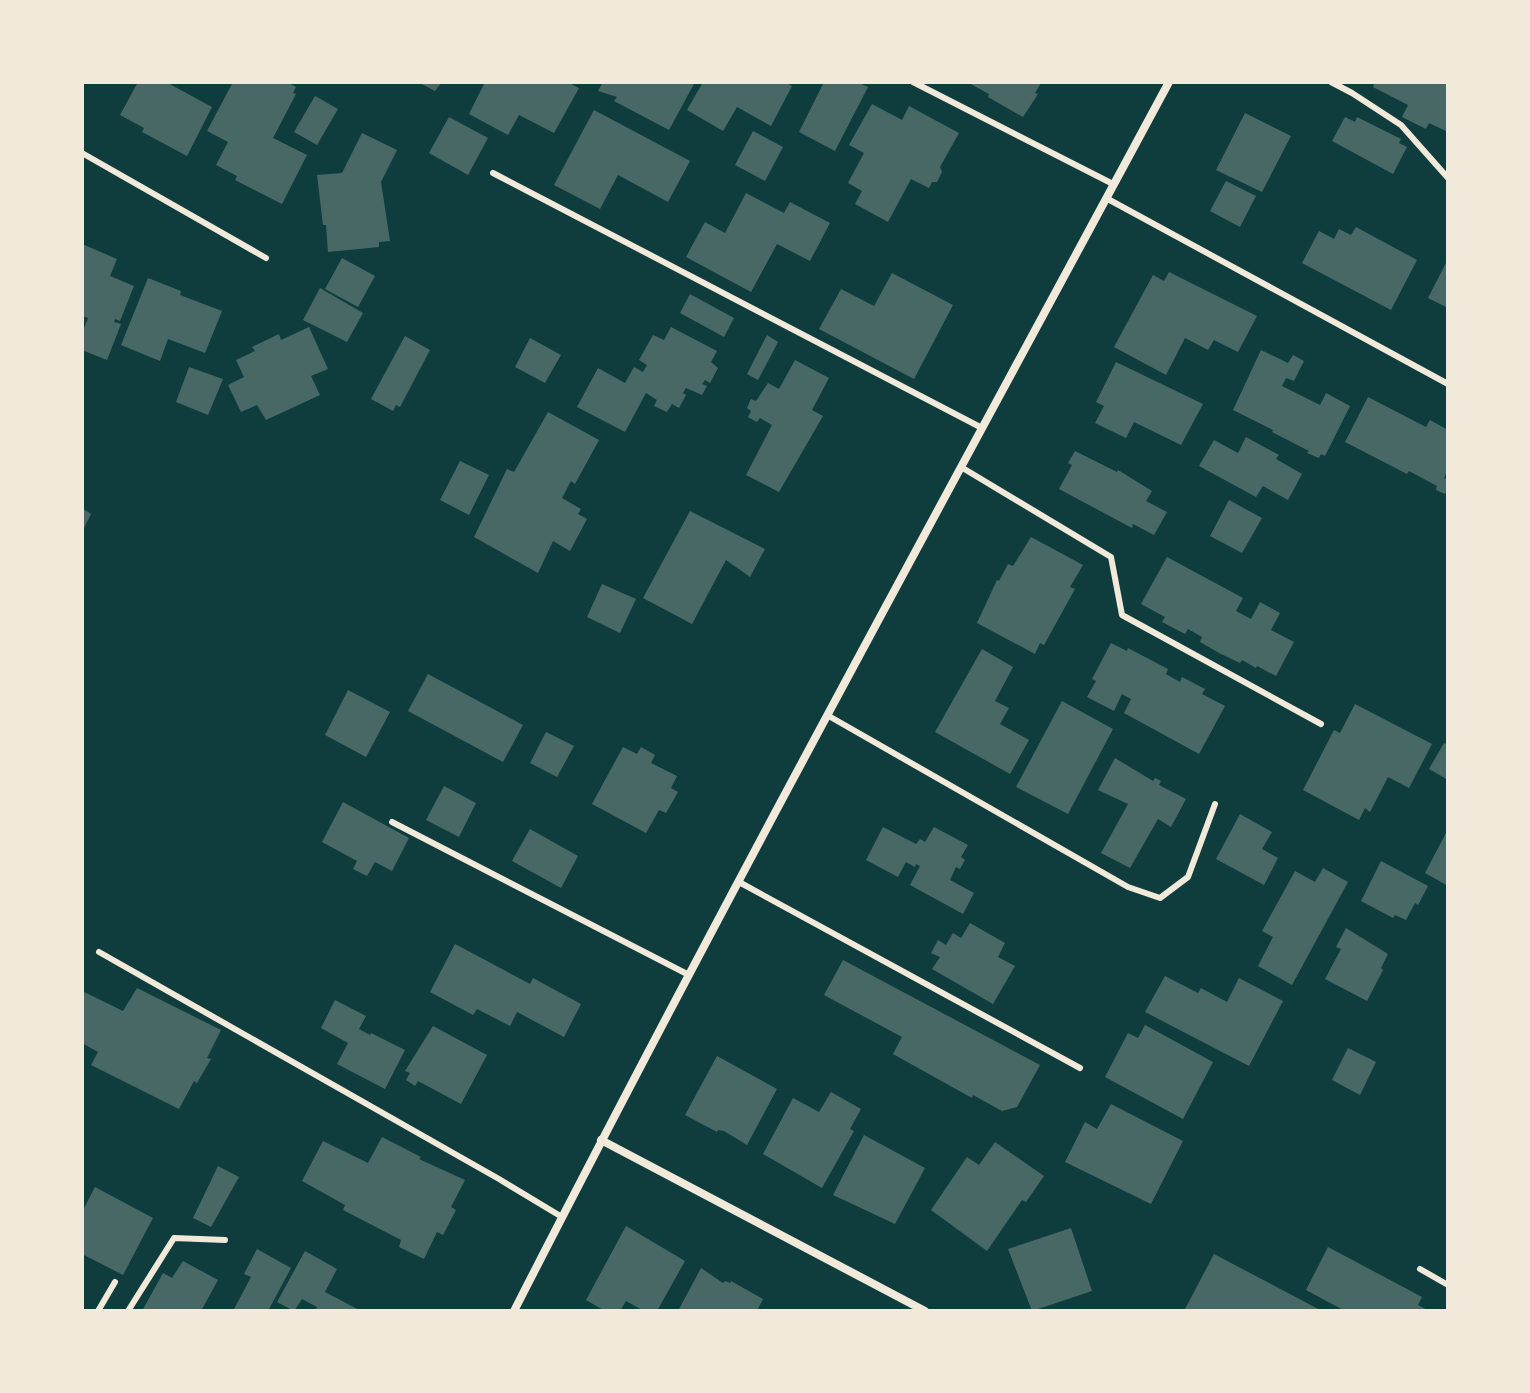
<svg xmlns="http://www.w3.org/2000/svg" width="1530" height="1393" viewBox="0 0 1530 1393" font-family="'Roboto Serif',serif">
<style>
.building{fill:#486865}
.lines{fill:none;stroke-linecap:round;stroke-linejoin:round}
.service{stroke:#f1e9da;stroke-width:6}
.minor{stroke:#f1e9da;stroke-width:8}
</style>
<rect width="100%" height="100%" fill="#0f3d3e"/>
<!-- building -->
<path class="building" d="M138,82H166L212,107L187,156L142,132L144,128L120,115Z
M233,82H287L296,87L293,93L296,94L273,138L307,155L282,204L235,180L237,176L216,165L228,142L207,131Z
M418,82H442L435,91Z
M485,82H567L579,88L554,133L519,115L508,135L469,114Z
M603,82H695L669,130L614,101L617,97L598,91Z
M703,82H785L792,86L771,126L737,107L723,131L687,110Z
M824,82H857L868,87L835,151L799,132Z
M967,82H1039L1041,83L1035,93L1038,94L1023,117L988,97L989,94Z
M1375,82H1448V132L1429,123L1426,129L1402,117L1408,105L1373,87Z
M315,96L338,109L317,145L294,132Z
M872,104L902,120L909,106L959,133L940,167L942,172L937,182H932L929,188L911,179L888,222L855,204L862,191L848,183L864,153L849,145Z
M594,110L690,161L668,202L618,175L600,209L554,185Z
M1245,113L1291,136L1262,192L1216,170Z
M449,117L488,138L468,175L429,153Z
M1345,117L1355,122L1357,117L1401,139L1399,143L1407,147L1393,174L1332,141Z
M753,131L783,147L765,181L735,165Z
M362,133L397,150L381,182L390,241L379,242V247L328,252L326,225H323L317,175L342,173Z
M1226,181L1256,196L1240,227L1210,211Z
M746,193L784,213L790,202L830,223L810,261L777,244L751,292L686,257L705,222L725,233Z
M1356,227L1417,260L1391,310L1302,263L1319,231L1334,239L1339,229L1351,235Z
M82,244L117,259L110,276L134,286L120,321L115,319L114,322L121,324L107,360L82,350V333L88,318L82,316Z
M342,258L375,276L358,307L325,289Z
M1448,259V308L1428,298Z
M1169,272L1257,316L1238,352L1214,340L1208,350L1185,338L1166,375L1114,347L1153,275L1164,281Z
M892,273L953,305L914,379L819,329L841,289L874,306Z
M148,278L181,291L180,295L222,311L205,353L168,339L160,361L121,345Z
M320,288L363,313L347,342L303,320Z
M690,294L734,318L724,337L680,313Z
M309,327L328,369L311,376L320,395L266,420L257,405L241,412L228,385L244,377L236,360L255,351L252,347L279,334L281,340Z
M671,327L717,351L711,362L718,368L710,383L705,380L702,384L707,386L702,395L686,388L683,393L686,395L679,408L672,404L667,412L654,406L657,400L646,393L625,432L577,407L598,368L625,383L634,367L643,372L647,365L639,360L653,335L664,340Z
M767,335L778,342L758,380L747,374Z
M405,336L430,350L400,407L396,405L393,411L371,399Z
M530,338L561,355L545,383L515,367Z
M1261,350L1288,363L1293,355L1304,361L1294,381L1286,378L1282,386L1320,405L1326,393L1350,406L1325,456L1321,454L1319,458L1307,453L1309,451L1272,432L1273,430L1233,410Z
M795,360L829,378L812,410L823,416L779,492L746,475L772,425L760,418L757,422L748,417L751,411L747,408L751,399L756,401L768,383L779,389Z
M1116,362L1203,404L1181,445L1134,422L1126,438L1095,423L1104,406L1096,402Z
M189,367L223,379L208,415L176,402Z
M1368,397L1426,427L1430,420L1448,430V470L1444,478L1448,480V487L1445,494L1436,490L1437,486L1409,471L1407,474L1345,442Z
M548,412L599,440L575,484L571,481L562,498L581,509L578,514L587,519L570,551L553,541L538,573L474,537L507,469L514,472Z
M1246,437L1279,455L1276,459L1302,474L1288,500L1263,486L1256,497L1199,466L1214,440L1238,453Z
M1075,451L1117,472L1118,470L1152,491L1146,501L1167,512L1154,535L1133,524L1132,528L1059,489L1072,465L1068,463Z
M460,461L489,475L469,515L440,500Z
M1229,500L1262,518L1242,553L1210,536Z
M82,508L91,514L82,532Z
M690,511L765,549L750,577L726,560L692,624L643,598Z
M1031,537L1083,565L1070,587L1075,589L1044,645L1040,643L1035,654L977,623L997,580L999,581L1008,564L1013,566Z
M1167,557L1243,598L1236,611L1251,619L1260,602L1280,613L1271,630L1294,642L1276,676L1257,666L1256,668L1242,660L1240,663L1221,654L1200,642L1202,637L1188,629L1185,634L1162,622L1165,617L1141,604Z
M602,584L636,599L620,633L587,617Z
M1111,643L1127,651L1128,648L1168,669L1166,674L1180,682L1182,677L1205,689L1202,694L1225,706L1199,754L1124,713L1131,699L1122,694L1114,711L1087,697L1096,681L1092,679Z
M982,649L1013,667L995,701L1009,708L1000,724L1029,740L1010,774L935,732Z
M428,674L523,725L503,762L408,711Z
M348,690L390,712L366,757L325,735Z
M1062,701L1113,729L1068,814L1016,787Z
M1355,704L1432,744L1409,788L1388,777L1370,812L1365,808L1359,820L1303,790L1334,730L1340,733Z
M546,732L574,746L557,777L530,763Z
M1444,743L1448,745V780L1429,769Z
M623,747L637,754L641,747L655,755L651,763L677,776L671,788L678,792L666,813L659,810L646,833L592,804Z
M1115,758L1153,781L1155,778L1161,781L1159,785L1186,799L1171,827L1158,819L1130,868L1101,853L1128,804L1098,790Z
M444,786L476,803L459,837L426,820Z
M343,802L409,838L392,871L375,862L367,876L353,869L357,861L322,842Z
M1240,814L1272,832L1262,849L1278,858L1264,885L1216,859Z
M883,827L916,844L920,839L925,842L934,827L968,845L961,857L965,860L960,869L956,867L950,880L974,893L963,914L910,885L920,866L916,864L915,867L906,862L898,877L866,860Z
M530,829L578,856L561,888L512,861Z
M1446,833L1448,835V886L1425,873Z
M1381,861L1428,886L1418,905L1415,903L1406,920L1395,915L1393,918L1361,901Z
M1323,868L1348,882L1292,985L1258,966L1273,937L1262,931L1295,871L1315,882Z
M970,923L1005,943L998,957L1015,966L993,1004L932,969L940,957L931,953L938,940L946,945L953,933L961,938Z
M1346,928L1388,954L1381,968L1383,970L1367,1001L1325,979L1341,949L1336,947Z
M455,944L530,984L533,978L581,1004L564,1037L517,1012L510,1026L477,1009L473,1015L430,992Z
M843,960L1040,1065L1017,1107L1002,1111L973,1095L972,1098L893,1054L902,1037L824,995Z
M1165,976L1198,993L1201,988L1227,1002L1239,978L1283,1001L1249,1066L1145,1012Z
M137,988L221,1030L207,1058L211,1059L197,1083L194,1081L179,1109L91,1065L98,1052L82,1043V991L123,1011Z
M335,1000L366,1016L359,1029L370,1035L371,1033L405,1050L385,1089L337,1064L348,1043L321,1028Z
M1145,1025L1213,1062L1183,1119L1105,1077L1128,1033L1138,1038Z
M433,1026L487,1055L461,1104L418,1081L415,1086L406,1080L410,1073L405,1071Z
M1348,1048L1376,1062L1360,1095L1332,1080Z
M717,1056L777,1089L747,1145L724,1131L718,1130L717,1132L685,1115Z
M831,1092L861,1109L850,1129L854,1131L822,1188L763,1154L793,1098L819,1112Z
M1111,1104L1183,1141L1151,1204L1065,1162L1085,1122L1097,1129Z
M864,1135L925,1168L895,1224L833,1195Z
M382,1137L421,1157L419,1159L465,1180L451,1207L456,1210L443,1235L437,1232L424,1259L399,1247L401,1240L343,1210L345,1205L302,1181L323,1141L368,1163Z
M995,1142L1044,1176L1026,1202L1022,1200L987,1251L931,1210L967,1157L979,1165Z
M218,1166L239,1177L211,1227L193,1218Z
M95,1187L153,1218L123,1275L82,1254V1212Z
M626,1226L685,1261L657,1311H644L626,1301L620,1311H605L586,1300Z
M1071,1228L1092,1291L1032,1311L1008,1249Z
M1328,1247L1422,1297L1418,1305L1429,1311H1345L1306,1290Z
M257,1249L291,1268L268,1311H233L251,1277L244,1274Z
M305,1251L337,1269L325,1292L361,1311H315L317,1307L302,1299L294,1311L277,1302Z
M1214,1254L1322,1311H1184Z
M183,1261L218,1280L201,1311H142L163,1273L172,1278Z
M701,1268L723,1283L725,1281L730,1283L731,1281L763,1299L757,1311H678Z"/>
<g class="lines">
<!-- service -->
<path class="service" d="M913,82L1113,184
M1331,82L1352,93L1401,125L1448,178
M82,153L266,258
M493,173L982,428
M1106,198L1448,384
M961,467L1111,557L1122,615L1321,724
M827,715L1128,887L1160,898L1188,877L1215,804
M392,822L689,975
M739,882L1080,1068
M99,952L499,1179L562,1217
M1420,1269L1448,1285
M98,1311L115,1282
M128,1311L174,1238L225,1240"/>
<!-- minor -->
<path class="minor" d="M601,1140L925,1311
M514,1311C725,898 949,491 1169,82"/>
</g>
<!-- border -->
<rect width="1530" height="1393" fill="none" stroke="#f1e9da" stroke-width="168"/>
</svg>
